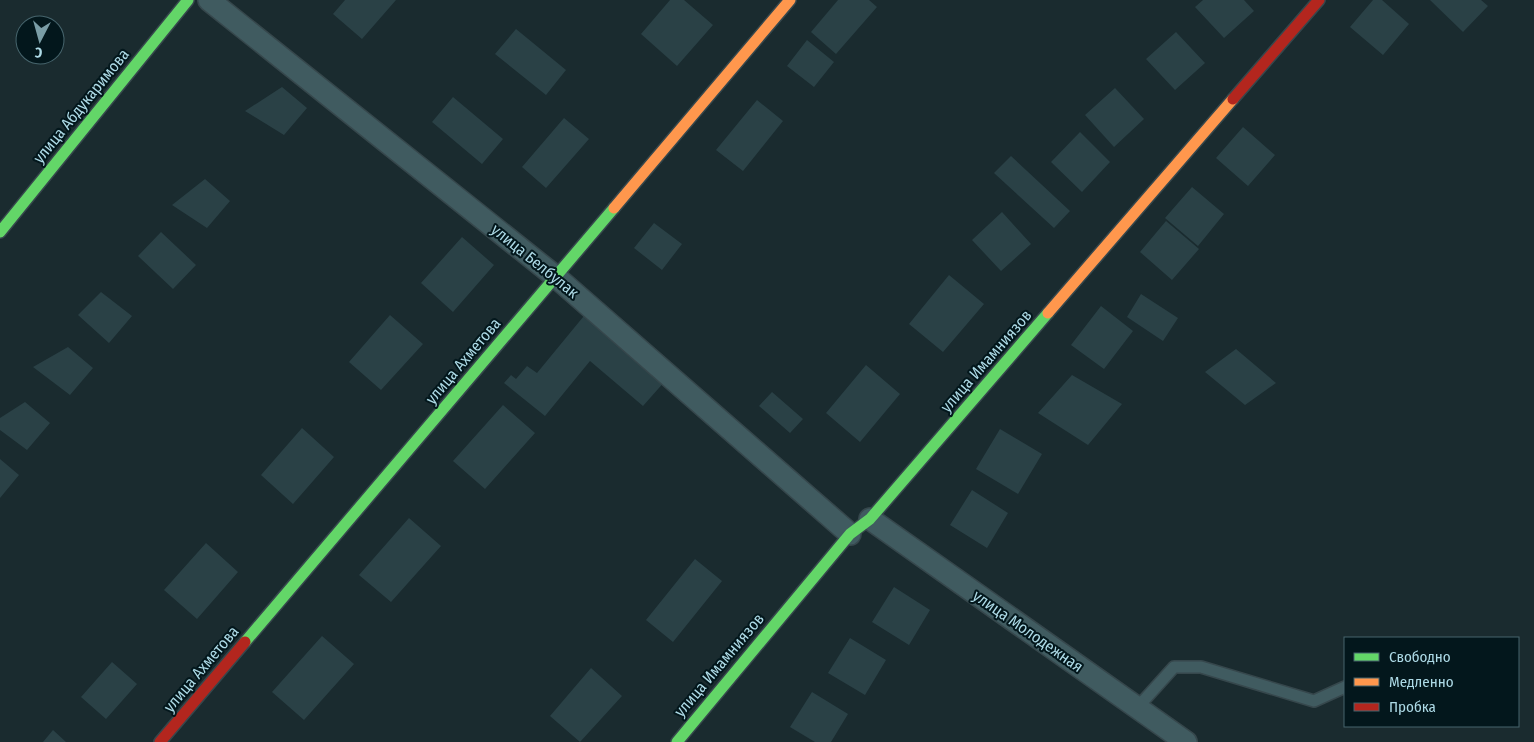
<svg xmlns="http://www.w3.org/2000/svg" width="1534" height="742" viewBox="0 0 1534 742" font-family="'Fira Sans Condensed',sans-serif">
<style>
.building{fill:#2a4146}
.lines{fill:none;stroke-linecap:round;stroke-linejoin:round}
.lane-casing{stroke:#36474c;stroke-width:14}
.street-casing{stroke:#36474c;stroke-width:24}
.fast-casing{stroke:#36474c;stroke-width:14}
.slow-casing{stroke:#36474c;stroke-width:14}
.jam-casing{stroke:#36474c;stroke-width:14}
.lane{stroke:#405b60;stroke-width:11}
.street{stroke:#405b60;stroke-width:21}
.fast{stroke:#63d668;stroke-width:11}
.slow{stroke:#ff974d;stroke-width:11}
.jam{stroke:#b3261e;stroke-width:11}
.labels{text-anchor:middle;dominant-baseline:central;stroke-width:4;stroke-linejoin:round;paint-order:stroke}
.street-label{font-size:16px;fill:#addae6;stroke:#03171c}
</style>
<rect width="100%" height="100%" fill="#1a2b2f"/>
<!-- building -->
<path class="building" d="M345,0H396L362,39L333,14Z
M670,0H684L713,25L677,66L641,34Z
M838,0H869L877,7L836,54L811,32Z
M1203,0H1244L1254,11L1224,38L1195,7Z
M1373,0H1382L1409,24L1383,55L1350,27Z
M1430,0H1481L1488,6L1463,32Z
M516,29L566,70L546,95L495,54Z
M1176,32L1205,63L1175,90L1146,59Z
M807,40L834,62L814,87L787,66Z
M282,87L307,108L284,135L245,111Z
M1115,88L1144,119L1114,147L1085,115Z
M453,97L503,139L482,164L432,122Z
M757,100L783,121L743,171L716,150Z
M564,118L589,139L546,188L522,167Z
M1243,127L1275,155L1248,186L1216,158Z
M1080,132L1110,162L1082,192L1051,162Z
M1011,156L1070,211L1054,228L994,173Z
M205,179L230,201L207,228L172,205Z
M1192,187L1224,214L1198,246L1165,218Z
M1002,212L1031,244L1001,271L972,240Z
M1166,221L1199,249L1172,280L1140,252Z
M654,223L682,244L662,270L634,248Z
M161,232L196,265L173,289L138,256Z
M462,237L494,265L453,312L421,283Z
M949,275L984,304L943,352L909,324Z
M101,292L132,316L109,343L78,315Z
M1141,294L1178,318L1163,341L1127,317Z
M1101,306L1133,331L1104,369L1071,345Z
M588,311L666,380L643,406L590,361L545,416L504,383L511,375L516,379L527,366L537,373Z
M390,315L423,344L381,390L349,362Z
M68,347L93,368L70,395L33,367Z
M1236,349L1276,383L1245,405L1205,372Z
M866,365L900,394L860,442L826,413Z
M1072,375L1122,404L1088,445L1038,413Z
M772,392L803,419L790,433L759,406Z
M25,402L50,423L27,450L0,430V418Z
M503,405L535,433L485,489L453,461Z
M302,428L334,457L293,504L261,475Z
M1000,429L1042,454L1018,494L976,469Z
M0,459L19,475L0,498Z
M972,490L1008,513L987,548L950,525Z
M409,518L441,546L391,602L359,575Z
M206,543L238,572L197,619L164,590Z
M695,559L722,581L673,642L646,620Z
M894,587L930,610L909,645L872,622Z
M322,636L354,664L304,720L272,692Z
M850,638L886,660L865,695L828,673Z
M112,662L137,684L106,719L81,697Z
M591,668L622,696L580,742L550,716Z
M812,692L848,714L831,742H815L790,727Z
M53,730L66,742H43Z"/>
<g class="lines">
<!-- lane casing -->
<g class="lane-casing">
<path id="lane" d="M1137,708L1174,667H1201L1314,701L1345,687"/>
</g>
<!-- street casing -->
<g class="street-casing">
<path id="street" d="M209,0L556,277L850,534
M870,519L1186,742"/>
</g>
<!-- fast casing -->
<g class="fast-casing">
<path id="fast" d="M0,232L188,0
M245,642L614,208
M677,742L850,534L870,519L1048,313"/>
</g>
<!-- slow casing -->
<g class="slow-casing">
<path id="slow" d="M614,208L790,0
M1048,313L1233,99"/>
</g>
<!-- jam casing -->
<g class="jam-casing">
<path id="jam" d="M1233,99L1319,0
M160,742L245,642"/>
</g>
<!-- lane -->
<use href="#lane" class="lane"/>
<!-- street -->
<use href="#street" class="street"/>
<!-- fast -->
<use href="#fast" class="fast"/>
<!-- slow -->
<use href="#slow" class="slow"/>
<!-- jam -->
<use href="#jam" class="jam"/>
</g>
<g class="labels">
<!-- street labels -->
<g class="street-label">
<text transform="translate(81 106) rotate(-51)">улица Абдукаримова</text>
<text transform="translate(535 261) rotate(39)">улица Белбулак</text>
<text transform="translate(463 361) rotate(-50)">улица Ахметова</text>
<text transform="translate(986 361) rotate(-49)">улица Имамниязов</text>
<text transform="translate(1028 631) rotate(35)">улица Молодежная</text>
<text transform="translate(719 665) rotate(-50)">улица Имамниязов</text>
<text transform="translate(201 669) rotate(-50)">улица Ахметова</text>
</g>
</g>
<!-- legend -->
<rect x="1344" y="637" width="175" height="90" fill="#03171c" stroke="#47656d"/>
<rect x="1354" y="653" width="25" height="8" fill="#63d668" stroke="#47656d"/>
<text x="1389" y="662" font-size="15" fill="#addae6">Свободно</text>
<rect x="1354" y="678" width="25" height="8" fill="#ff974d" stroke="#47656d"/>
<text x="1389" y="687" font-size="15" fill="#addae6">Медленно</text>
<rect x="1354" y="703" width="25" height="8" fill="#b3261e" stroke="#47656d"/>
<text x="1389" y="712" font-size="15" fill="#addae6">Пробка</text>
<!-- north arrow -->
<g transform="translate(40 40) rotate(186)"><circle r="24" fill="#03171c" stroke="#47656d"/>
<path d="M0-4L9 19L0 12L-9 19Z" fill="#7a9da6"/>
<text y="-8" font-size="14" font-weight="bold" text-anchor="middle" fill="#addae6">С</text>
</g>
</svg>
